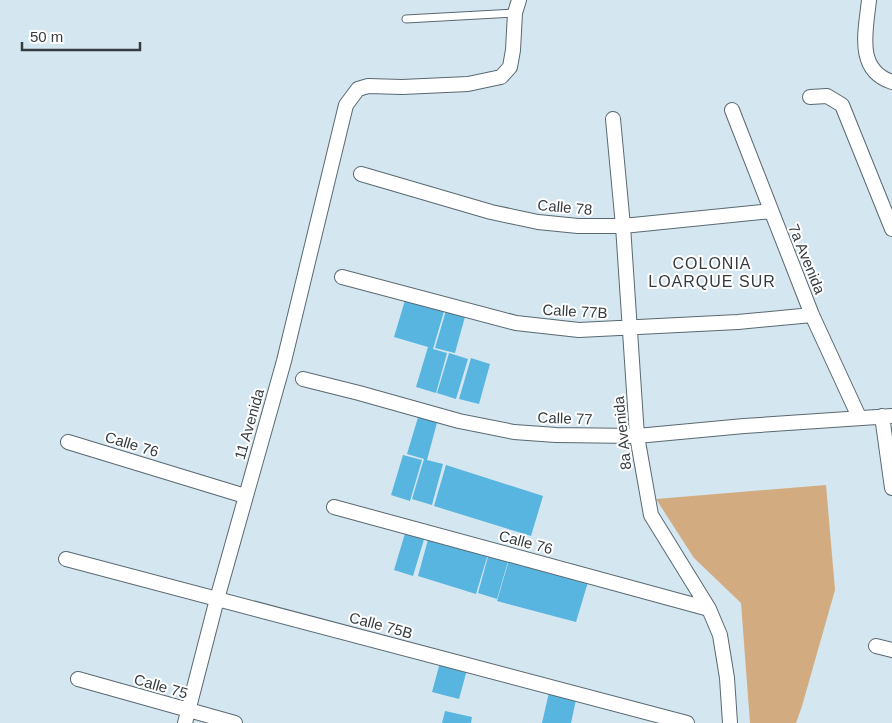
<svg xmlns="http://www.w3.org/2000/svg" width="892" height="723" viewBox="0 0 892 723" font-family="Arial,sans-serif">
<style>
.green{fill:#d2ac80}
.building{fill:#58b5df}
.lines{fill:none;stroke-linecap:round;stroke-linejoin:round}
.service-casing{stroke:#596971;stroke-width:9}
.minor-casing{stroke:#596971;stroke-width:16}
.service{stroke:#fff;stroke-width:7}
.minor{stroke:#fff;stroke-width:14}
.labels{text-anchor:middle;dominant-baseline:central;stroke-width:4;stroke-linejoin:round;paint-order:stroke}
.street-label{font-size:15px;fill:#353c40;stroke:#fff}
.neighbourhood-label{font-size:16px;letter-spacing:1px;fill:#353c40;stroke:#fff}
</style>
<rect width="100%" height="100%" fill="#d4e6f0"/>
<!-- green -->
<path class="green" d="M826,485L835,590L802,706L796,723H750L741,603L694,558L656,499Z"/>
<!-- building -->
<path class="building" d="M406,297L445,308L433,349L447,353L436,393L416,387L428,347L394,337Z
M447,307L466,313L455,353L435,348Z
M449,353L468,359L456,399L437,393Z
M471,358L490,364L479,404L459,399Z
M419,414L438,419L427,460L443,464L432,505L412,499L424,459L407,454Z
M403,455L422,460L410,501L391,495Z
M446,465L543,496L531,536L434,506Z
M406,530L425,536L413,576L394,570Z
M429,536L488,554L476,594L418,576Z
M489,553L509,558L497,599L478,593Z
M509,560L588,582L576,622L497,601Z
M441,659L468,666L459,699L432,692Z
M550,688L577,695L571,723H542Z
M445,711L472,717L471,723H442Z"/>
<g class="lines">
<!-- service casing -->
<g class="service-casing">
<path id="service" d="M406,19L515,13"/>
</g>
<!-- minor casing -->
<g class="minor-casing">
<path id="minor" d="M869,0C866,30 855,70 892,82
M810,97L827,96L842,105L892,229
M732,110L812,315L859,417
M613,119L623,226L637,436L651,515L709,609L720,635L727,678L730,723
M361,174L491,212L538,222L578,226H623L771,211
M342,277L516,323L579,330L738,322L812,315
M303,379L359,393L459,421L514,432L556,435L637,436L744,426L892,416
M882,416L892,488
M68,442L245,496
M334,507L709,609
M66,559L687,723
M876,646L892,650
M78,679L235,723
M185,723L217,599L284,361L346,105L358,89L368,86L402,87L468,84L501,77L510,67L513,50L515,13L519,0"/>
</g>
<!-- service -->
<use href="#service" class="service"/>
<!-- minor -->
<use href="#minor" class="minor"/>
</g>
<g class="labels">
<!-- street labels -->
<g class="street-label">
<text transform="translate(565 207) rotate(5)">Calle 78</text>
<text transform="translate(807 259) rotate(68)">7a Avenida</text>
<text transform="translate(575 311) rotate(3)">Calle 77B</text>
<text transform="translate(565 418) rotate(2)">Calle 77</text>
<text transform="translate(249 424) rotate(-74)">11 Avenida</text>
<text transform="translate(622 433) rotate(-96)">8a Avenida</text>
<text transform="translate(132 444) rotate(17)">Calle 76</text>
<text transform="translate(526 542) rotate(15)">Calle 76</text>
<text transform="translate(381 625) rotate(15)">Calle 75B</text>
<text transform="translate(161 686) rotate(16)">Calle 75</text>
</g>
<!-- neighbourhood labels -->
<g class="neighbourhood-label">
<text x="712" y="263">COLONIA<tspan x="712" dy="18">LOARQUE SUR</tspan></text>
</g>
</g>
<!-- scale -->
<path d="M22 42v8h118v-8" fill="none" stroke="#353c40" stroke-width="2.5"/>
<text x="30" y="42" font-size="15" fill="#353c40" stroke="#ffffff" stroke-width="4" paint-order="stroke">50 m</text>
</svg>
